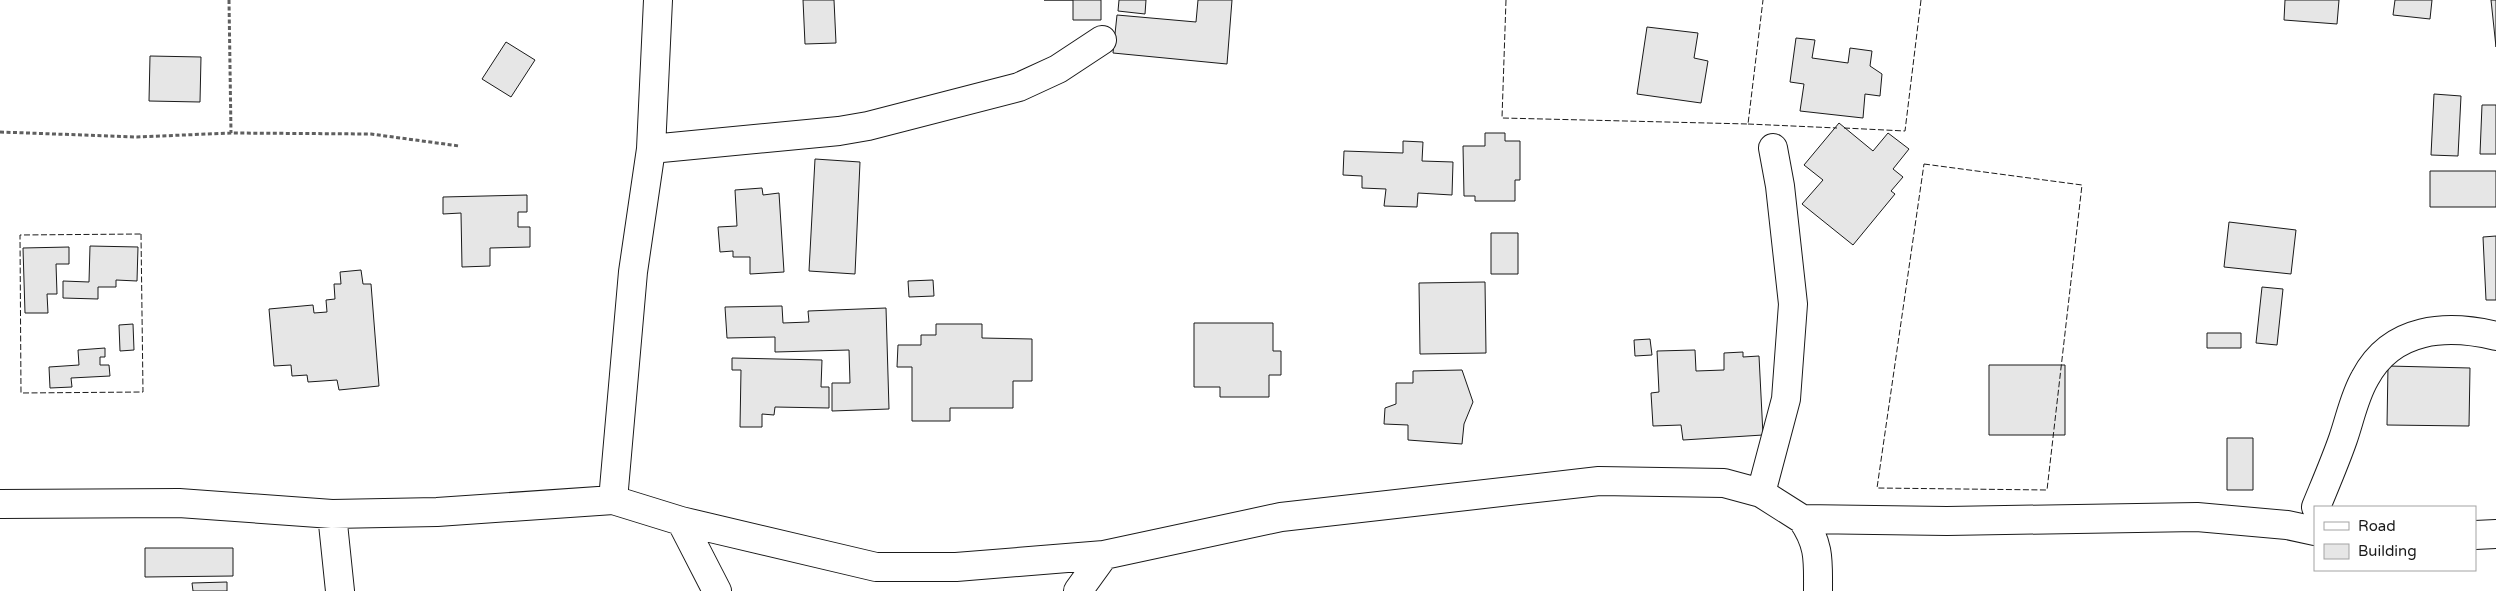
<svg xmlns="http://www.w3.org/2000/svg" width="2496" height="591" viewBox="0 0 2496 591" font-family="'Varela Round',sans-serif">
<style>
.building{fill:#e6e6e6;stroke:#1a1a1a}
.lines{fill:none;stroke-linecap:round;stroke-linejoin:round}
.street-casing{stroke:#1a1a1a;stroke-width:30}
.path{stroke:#5f5f5f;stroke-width:3;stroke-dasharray:4 2.5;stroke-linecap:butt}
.street{stroke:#fff;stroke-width:28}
.fence{stroke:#1a1a1a;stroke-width:1;stroke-dasharray:6 2.5;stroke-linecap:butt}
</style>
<rect width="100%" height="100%" fill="#fff"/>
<!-- building -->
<path class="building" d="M803,0H834L836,43L805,44Z
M1044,0H1101V20H1073V0Z
M1119,0H1146L1145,14L1118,11Z
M1198,0H1232L1227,64L1113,53L1117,15L1196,22Z
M2285,0H2339L2337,24L2284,20Z
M2395,0H2432L2430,19L2393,15Z
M2491,0H2496V47Z
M1647,27L1698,33L1694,58L1708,61L1701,103L1637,94Z
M1796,38L1815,40L1812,58L1848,63L1850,48L1872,51L1870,66L1882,74L1880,96L1865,94L1863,118L1800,111L1804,84L1790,82Z
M506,42L535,60L511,97L482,79Z
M150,56L201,57L200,102L149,101Z
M2434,94L2461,96L2458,156L2431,155Z
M2482,105H2496V154H2480Z
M1839,123L1873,151L1888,133L1909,149L1893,169L1903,177L1891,191L1895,194L1853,245L1802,204L1823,180L1804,165Z
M1485,133H1505V141H1520V180H1515V201H1475V196H1464L1463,146H1485Z
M1403,141L1423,142L1422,161L1453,162L1452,195L1418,193L1417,207L1384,206L1386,189L1362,188V176L1343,175L1344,151L1403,153Z
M815,159L860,162L855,274L809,271Z
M2430,171H2496V207H2430Z
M762,188L763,195L779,193L784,272L750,274V257H733V251L720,252L718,227L737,226L735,190Z
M527,195V212H518V227H530V247L490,248V266L462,267L461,213L443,214V197Z
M2229,222L2296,230L2291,274L2224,267Z
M1491,233H1518V274H1491Z
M2496,236V300H2486L2483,237Z
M90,246L138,247L137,281L116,280V287H98V299L63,298V281L89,282Z
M69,247V264H56L57,294H47L48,313H25L23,248Z
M361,270L363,284H371L379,386L339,390L337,380L308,382L307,375L292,376L291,365L274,366L269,309L313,305L314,313L327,312L326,300L335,299L334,284H341L340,272Z
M933,280L934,296L909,297L908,281Z
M1485,282L1486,353L1420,354L1419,283Z
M2262,287L2283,289L2277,345L2256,343Z
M782,306L783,323L809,322L808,311L886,308L889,409L832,411V383H850L849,350L775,352V337L727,338L725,307Z
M1194,323H1273V351H1281V375H1269V397H1220V387H1194Z
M133,324L134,350L120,351L119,325Z
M936,324H982V338L1032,339V381H1013V408H950V421H912V367H897L898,345H921V335H936Z
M2207,333H2241V348H2207Z
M1650,339L1652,355L1635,356L1634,340Z
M105,348V357H100V365H109L110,376L71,378L72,387L50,388L49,367L79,365L78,350Z
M1695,350L1696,371L1724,370V353L1743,352V357L1759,356L1763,435L1683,440L1681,425L1653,426L1651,393L1659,392L1657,351Z
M732,358L822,360L821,387H829V408L775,407L774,415L762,414V427H740L741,370H732Z
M1989,365H2065V435H1989Z
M2388,366L2470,368L2469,426L2387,425Z
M1462,370L1473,402L1464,424L1462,444L1408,440V425L1384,424L1385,408L1396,404V383H1413V371Z
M2227,438H2253V490H2227Z
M145,548H233V576L145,577Z
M227,582V591H193L192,583Z"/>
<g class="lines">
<!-- street casing -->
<g class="street-casing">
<path id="street" d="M651,149L839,131L868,126L1019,87L1058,69L1102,40
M1761,493L1786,399L1793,304L1780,186L1773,148
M613,500L633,272L651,149L658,0
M0,504L179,503L332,514L437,512L613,500L681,521L876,567H956L1104,555L1281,517L1599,481L1724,483L1761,493L1802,519L1947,521L2197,517L2287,525L2315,531
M2316,507C2325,485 2335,462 2343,439C2350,419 2354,397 2365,378C2392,327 2447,324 2496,336
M332,514L340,591
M1802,519C1820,545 1818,561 1818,591
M681,521L717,591
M2475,535L2496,534
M1078,591L1104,555"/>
</g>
<!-- path -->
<path class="path" d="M229,0L231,133
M0,132L137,137L231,133L371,134L459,146"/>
<!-- street -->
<use href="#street" class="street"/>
<!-- fence -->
<path class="fence" d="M1506,0L1502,118L1748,124L1763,0
M1748,124L1837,128
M1844,128L1905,131L1921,0
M1924,164L2082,185L2047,490L1877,488Z
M141,234L143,392L21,393L20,235Z"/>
</g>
<!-- legend -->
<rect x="2314" y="506" width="162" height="65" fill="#ffffff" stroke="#a3a3a3"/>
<rect x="2324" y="522" width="25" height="8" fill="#ffffff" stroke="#a3a3a3"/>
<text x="2358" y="531" font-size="15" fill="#1a1a1a">Road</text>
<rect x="2324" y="544" width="25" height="15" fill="#e6e6e6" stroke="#a3a3a3"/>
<text x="2358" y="556" font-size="15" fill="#1a1a1a">Building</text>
</svg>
